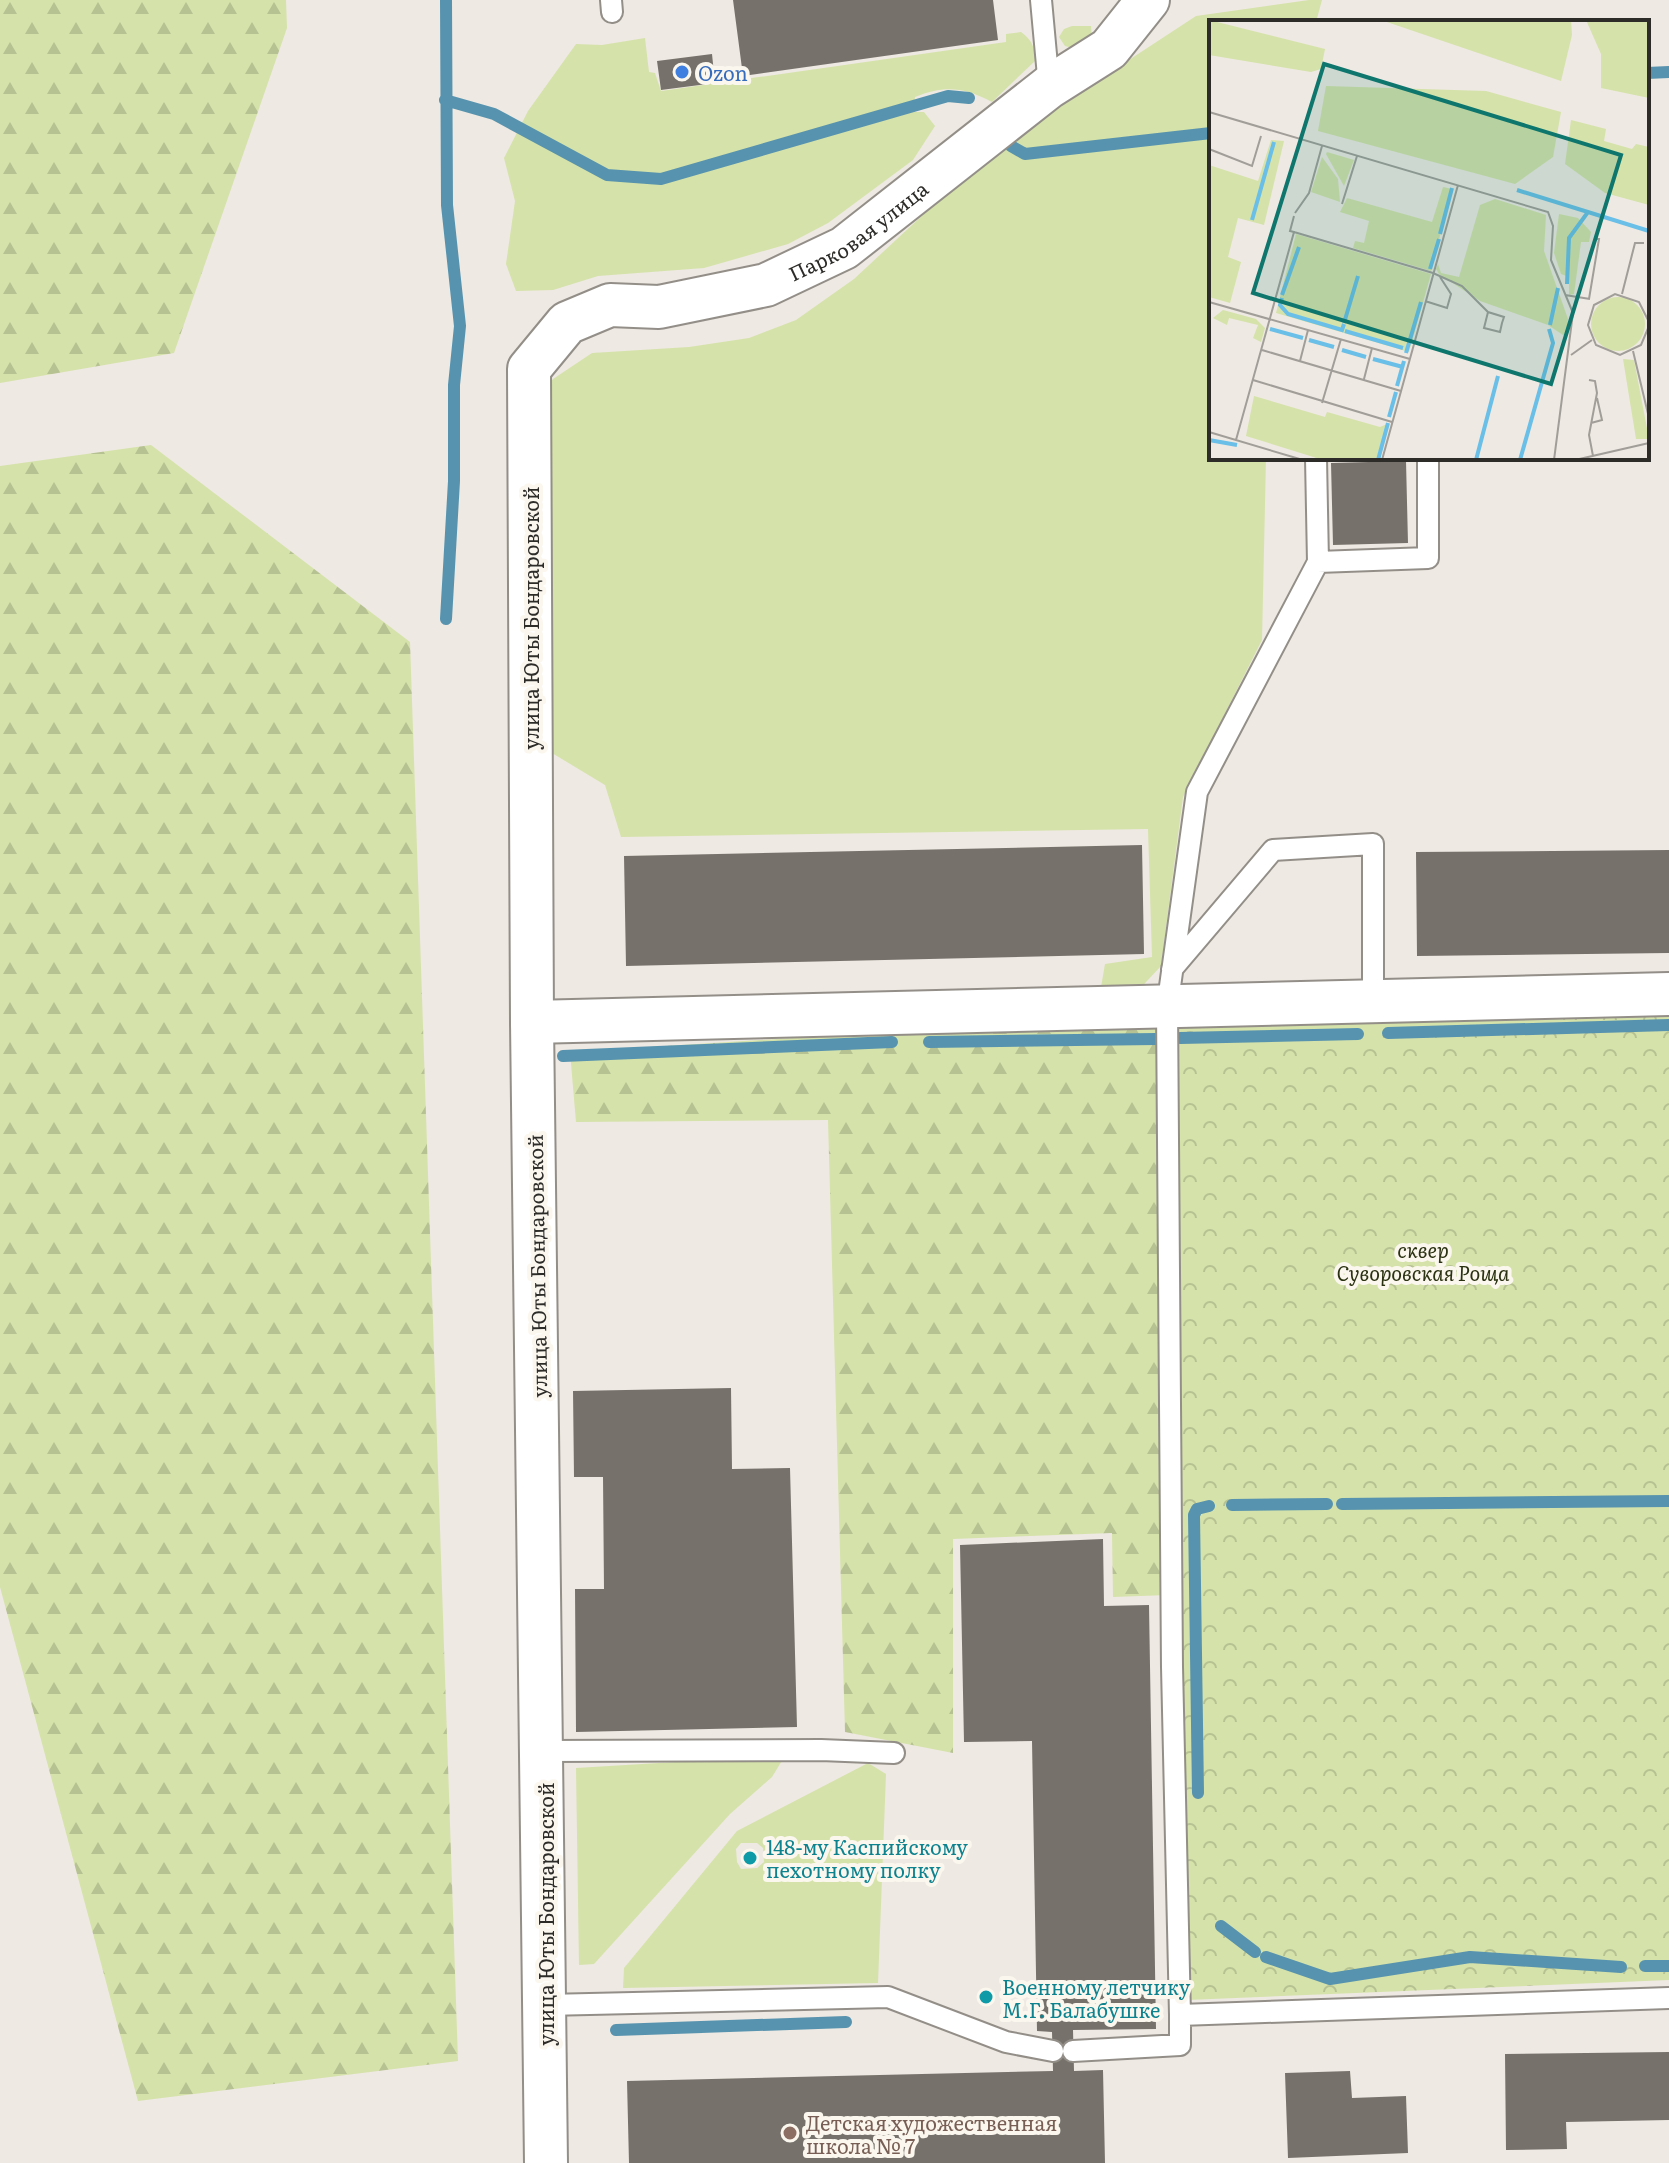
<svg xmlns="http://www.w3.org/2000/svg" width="1669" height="2163" viewBox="0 0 1669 2163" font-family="Literata,serif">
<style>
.green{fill:#d5e2aa;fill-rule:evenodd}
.forest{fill:url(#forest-firs)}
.park{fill:url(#park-crowns)}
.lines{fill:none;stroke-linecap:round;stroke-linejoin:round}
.stream{stroke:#5793ae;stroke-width:12}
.building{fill:#76726b}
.lane-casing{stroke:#938f88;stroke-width:24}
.street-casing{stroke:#938f88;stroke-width:46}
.lane{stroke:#fff;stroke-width:20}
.street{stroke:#fff;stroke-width:42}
.shop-dot{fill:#3f7fe0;stroke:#fbf7ef;stroke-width:3}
.culture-dot{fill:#0f9aa8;stroke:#fbf7ef;stroke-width:3}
.education-dot{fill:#8d6e63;stroke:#fbf7ef;stroke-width:3}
.labels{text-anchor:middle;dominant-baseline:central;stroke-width:8;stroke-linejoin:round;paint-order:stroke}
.shop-label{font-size:20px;fill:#366cbe;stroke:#fbf7ef;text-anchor:start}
.street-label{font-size:20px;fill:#2d2c29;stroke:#fbf7ef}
.park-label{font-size:20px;font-style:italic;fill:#2b3211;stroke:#fbf7ef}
.culture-label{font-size:20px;fill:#0d838f;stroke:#fbf7ef;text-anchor:start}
.education-label{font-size:20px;fill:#785e54;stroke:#fbf7ef;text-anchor:start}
.inset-river{fill:none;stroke:#69bfe7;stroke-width:4}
.inset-road{fill:none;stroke:#a19d98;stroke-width:2}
.view{fill:#0f766e;fill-opacity:0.15;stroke:#0f766e;stroke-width:4}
.inset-edge{fill:none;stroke:#2d2c29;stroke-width:4}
</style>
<defs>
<pattern id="forest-firs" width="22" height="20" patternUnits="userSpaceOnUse" patternTransform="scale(2)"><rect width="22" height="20" fill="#d5e2aa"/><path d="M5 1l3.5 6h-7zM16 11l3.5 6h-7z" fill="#b7c292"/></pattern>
<pattern id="park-crowns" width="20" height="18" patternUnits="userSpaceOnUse" patternTransform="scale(2)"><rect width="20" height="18" fill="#d5e2aa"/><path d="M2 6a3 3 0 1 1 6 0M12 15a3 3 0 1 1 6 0" fill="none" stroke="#b7c292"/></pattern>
</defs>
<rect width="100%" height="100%" fill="#eee9e2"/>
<!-- green -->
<path class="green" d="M1309,0H1322L1316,22H1211V458H1266L1262,640L1183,797L1161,966L1132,997L1100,993L1105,964L1152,957L1148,829L621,837L605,785L547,750L534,403L553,379L592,353L689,347L749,338L796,320L854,279L996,147L1196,16Z
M1072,26H1091L1092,40L1076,49L1065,46L1059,37L1064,29Z
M1021,32C1032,40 1035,47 1035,61L992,102C964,87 944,85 915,97L913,112H924L935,126L913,160L828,223L788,244L704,268L598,276L553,290L516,291L506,264L515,201L504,158L528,111L576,44L602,45L645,38L649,72L655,73L661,91L1006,42V34Z
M742,1758L783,1759L772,1777L730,1814L594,1964L579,1965L576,1768Z
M868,1763L886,1774L878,1983L623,1988L624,1968L737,1831ZM741,1843H757L763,1848L764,1862L757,1868L741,1869L737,1862L736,1849Z"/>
<!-- forest -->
<path class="forest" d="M0,0H286L287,28L174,353L0,383Z
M151,445L410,642L458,2061L138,2101L0,1587V466Z
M1159,1024L1168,1595L1113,1597L1112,1533L953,1539V1753L845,1732L828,1120L576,1122L570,1052L919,1030Z"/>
<!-- park -->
<path class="park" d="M1669,1010V1980L1187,2000L1176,1020Z"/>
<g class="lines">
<!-- stream -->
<path class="stream" d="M446,0L447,205L460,326L454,385V481L446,619
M1647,73L1669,72
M445,100L494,114L607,175L661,179L948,96L969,98
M1011,146L1025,154L1211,133
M1388,1033L1669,1025
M1180,1038L1358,1034
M929,1042L1156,1039
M563,1056L892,1042
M1342,1504L1669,1501
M1232,1505L1327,1504
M1198,1793L1194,1515L1197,1509L1209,1506
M1221,1926L1255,1952
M1266,1957L1330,1979L1470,1957L1621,1967
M1645,1966H1669
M616,2030L846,2022"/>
</g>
<!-- building -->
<path class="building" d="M733,0H993L998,40L743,76Z
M712,54L715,83L661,90L657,61Z
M1406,461L1408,543L1333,545L1331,463Z
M1142,845L1144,954L626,966L624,856Z
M1669,850V953L1417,956L1416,852Z
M731,1388L732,1469L790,1468L797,1727L576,1732L575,1589H604L603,1477H574L573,1391Z
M1103,1539L1104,1606L1149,1605L1156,2029L1073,2030L1074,2071L1103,2070L1105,2163H629L627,2081L1053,2071L1052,2032L1037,2031L1032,1741L964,1742L960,1545Z
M1669,2052V2120L1566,2122L1567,2149L1506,2150L1505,2054Z
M1350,2071L1352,2098L1406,2096L1408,2153L1288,2158L1285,2073Z"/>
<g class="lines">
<!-- lane casing -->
<g class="lane-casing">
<path id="lane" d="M611,0L612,12
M1041,0L1049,87
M1318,562L1428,558V458
M1172,969L1273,850L1373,844V1002
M543,1751L821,1750L894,1753
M546,2005L888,1997L1006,2042L1053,2051
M1180,2015L1172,1667L1167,1008L1197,792L1318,562L1316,458
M1073,2051L1180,2045V2015L1669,1998"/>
</g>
<!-- street casing -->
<g class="street-casing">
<g id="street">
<path d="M532,1022L1669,994"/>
<path id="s1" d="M546,2163L532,1022L529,369L567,323L610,305L659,307L766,285L844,248L1049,87L1109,49L1148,0"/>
</g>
</g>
<!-- lane -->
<use href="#lane" class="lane"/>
<!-- street -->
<use href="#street" class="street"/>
</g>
<!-- markers -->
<circle class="shop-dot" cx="682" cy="72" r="8"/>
<g class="culture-dot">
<circle cx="750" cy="1858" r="8"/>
<circle cx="986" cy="1997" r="8"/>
</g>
<circle class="education-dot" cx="790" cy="2133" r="8"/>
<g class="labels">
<!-- shop labels -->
<g class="shop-label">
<text x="698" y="72">Ozon</text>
</g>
<!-- street labels -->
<g class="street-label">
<text stroke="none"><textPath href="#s1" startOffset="2166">Парковая улица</textPath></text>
<text transform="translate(530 618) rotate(-90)">улица Юты Бондаровской</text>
<text transform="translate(536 1266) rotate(-91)">улица Юты Бондаровской</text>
<text transform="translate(545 1914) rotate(-90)">улица Юты Бондаровской</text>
</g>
<!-- park labels -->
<g class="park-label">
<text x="1423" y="1249">сквер<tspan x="1423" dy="23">Суворовская Роща</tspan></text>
</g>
<!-- culture labels -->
<g class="culture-label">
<text x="766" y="1846">148-му Каспийскому<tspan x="766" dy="23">пехотному полку</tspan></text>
<text x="1002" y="1986">Военному летчику<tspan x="1002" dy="23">М.Г. Балабушке</tspan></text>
</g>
<!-- education labels -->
<g class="education-label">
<text x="806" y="2122">Детская художественная<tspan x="806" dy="23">школа № 7</tspan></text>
</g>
</g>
<!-- overview -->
<g transform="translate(1209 20)">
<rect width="440" height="440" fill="#eee9e2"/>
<path d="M0,0L116,29L112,49L102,52L0,35ZM118,132L145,140L135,166L117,134ZM113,137L129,159L131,182L102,172ZM286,179L337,195L335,231L359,299L357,317L339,305L271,281L230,254L227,249L229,244L232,253L250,257L271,185ZM350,194L369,198L382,212L380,222H372L365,274L360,275V257L352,254L345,233ZM382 304a27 27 0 1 1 54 0a27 27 0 1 1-54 0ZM414,339L425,340L440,419H427Z" fill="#d5e2aa"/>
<path d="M172,0H362L363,15L352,61ZM377,0H440V78L392,68V34ZM117,66L277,71L352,92L344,137L306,164L109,111ZM362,100L397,109L395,121L423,129L427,124L440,127V185L396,173L356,144ZM62,120L75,121L55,205L29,198L19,237L32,242L21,283L0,277V145L49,161ZM234,167L243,169L222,251L144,228L146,221L155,223L160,201L131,192L138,178L223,202ZM14,290L47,299L56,308L52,322L44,318L49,305L20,298L18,305L4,298Z" fill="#d5e2aa"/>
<path d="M87,214L222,254L200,332L67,293ZM45,376L116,397L118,392L171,407L178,404L167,440H114L37,416Z" fill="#d5e2aa"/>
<path class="inset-river" d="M308,170L440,211M43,200L65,122M231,214L243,168M221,249L230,219M358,264L360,218L379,192M73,275L90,227M73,278L71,285L79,294L133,310L135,304M135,303L149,256M341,305L349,268M61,309L94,318M136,311L194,328M100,320L125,327M133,330L157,337M197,333L212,282M164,339L194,347M188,366L195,341M180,397L187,372M0,420L28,425M169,440L179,403M267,440L289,356M311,440L344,323L340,309"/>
<path class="inset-road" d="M0,92L339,192L344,206L342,240L364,293L345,440M0,129L43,146L52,116M133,184L148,136M86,193L100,173L113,126M85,212L224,253L253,266L279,292L295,297L293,303M413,274L426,223H435M356,275L381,279M380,279L390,219H385M216,281L238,288L242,274L231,257M0,282L201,339M279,292L275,308L291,312L293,303M440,302L430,282L406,274L385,285L379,305L387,325L411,335L432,325L440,306M53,330L192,371M424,331L440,398M362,335L383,320M91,341L99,310M155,359L163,328M44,360L183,402M380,360L386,361L388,373L380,415L384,436M113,383L132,319M382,403L393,400L388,378M0,412L94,440M27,420L85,212L81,211L85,196M173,440L249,165M366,440L440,423"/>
<path class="view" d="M115,44L412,135L342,364L44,273Z"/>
<rect width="440" height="440" class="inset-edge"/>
</g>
</svg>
